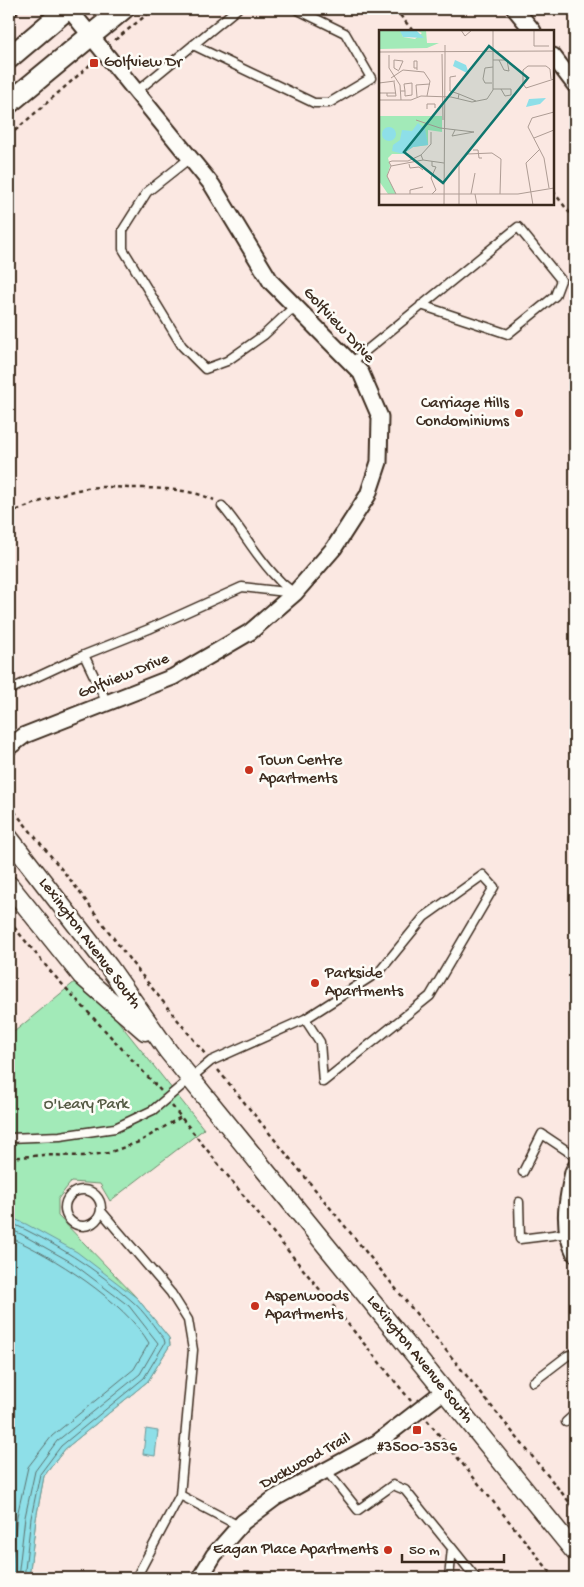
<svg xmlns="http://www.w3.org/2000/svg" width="584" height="1587" viewBox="0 0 584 1587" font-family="'Gochi Hand',sans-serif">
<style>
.green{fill:#a2eab8;stroke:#6e8a6b}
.water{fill:#8edfe8;stroke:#6d9797}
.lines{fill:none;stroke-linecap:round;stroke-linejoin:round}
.shore{stroke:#5c726f;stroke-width:1}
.service-casing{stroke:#3b2a1e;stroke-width:11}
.minor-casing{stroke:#3b2a1e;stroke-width:19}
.tertiary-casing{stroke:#3b2a1e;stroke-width:21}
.secondary-casing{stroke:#3b2a1e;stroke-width:24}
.path{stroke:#3b2a1e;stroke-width:2.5;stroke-dasharray:4 4;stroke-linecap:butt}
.service{stroke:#fdfcf7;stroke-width:8}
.minor{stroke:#fdfcf7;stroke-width:15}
.tertiary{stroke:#fdfcf7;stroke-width:18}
.secondary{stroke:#fdfcf7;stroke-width:20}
.poi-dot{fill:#c8321e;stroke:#fdfcf7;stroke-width:2}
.labels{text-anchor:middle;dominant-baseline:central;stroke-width:5;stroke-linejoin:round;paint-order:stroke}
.poi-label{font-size:16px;fill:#3b2a1e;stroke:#fdfcf7;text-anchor:start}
.street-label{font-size:16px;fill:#3b2a1e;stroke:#fdfcf7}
.park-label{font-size:16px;fill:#555a44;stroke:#fdfcf7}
.inset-road{fill:none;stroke:#ae9c94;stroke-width:1}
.view{fill:#0f766e;fill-opacity:0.15;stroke:#0f766e;stroke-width:2.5}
.inset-edge{fill:none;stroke:#3b2a1e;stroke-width:2.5}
</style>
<rect width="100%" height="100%" fill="#fbe8e2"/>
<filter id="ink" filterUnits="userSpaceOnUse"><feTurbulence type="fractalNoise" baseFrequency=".02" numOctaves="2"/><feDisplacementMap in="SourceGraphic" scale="10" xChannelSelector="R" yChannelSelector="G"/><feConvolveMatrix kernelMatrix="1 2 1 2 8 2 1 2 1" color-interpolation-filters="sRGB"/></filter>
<g filter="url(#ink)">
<!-- green -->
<path class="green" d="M82,976L204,1129L110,1201L100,1184L71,1182L58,1199V1216L137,1298L169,1338L170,1345L148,1381L65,1449L44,1476L36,1519L29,1578H9V1036Z"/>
<!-- water -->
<path class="water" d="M9,1217L26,1224L77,1252L137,1298L169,1338L170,1345L148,1381L65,1449L44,1476L36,1519L29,1578H9Z
M146,1429L158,1431L155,1456L143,1454Z"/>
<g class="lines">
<!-- shore -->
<path class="shore" d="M9,1222C52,1241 97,1269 132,1301C144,1311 154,1327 164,1339L165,1343L144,1378L61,1446L40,1474L31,1518L24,1578
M9,1229L21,1234L71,1262L129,1306L158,1343L140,1374L57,1441L35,1471L25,1517L18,1578
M9,1237C52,1255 125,1302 149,1343L134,1369L52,1436L28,1467L17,1516L10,1578"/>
<!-- service casing -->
<g class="service-casing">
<path id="service" d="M193,45L314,103H329L371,78L345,33L296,9
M136,92L237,9
M190,158L147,192L123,230V249L182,346L205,369L227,361L264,335L295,306
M351,363L518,227L561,280L555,296L508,334L421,305
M222,506C242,529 256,557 278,579C282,584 288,588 293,592
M84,655L149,629L242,587L295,593
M9,690L84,655L107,703
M9,1138L60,1136L115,1128L153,1110L211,1061L305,1019L380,971L424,917L483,875L494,887L430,996L323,1082L320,1042L305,1019
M523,1172L542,1134L575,1156
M65 1208a18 18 0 1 1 36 0a18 18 0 1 1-36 0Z
M519,1202L520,1239L569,1233
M101,1211L171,1293L188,1320L193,1350L180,1495
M533,1382L567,1356L575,1353
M566,1422L575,1414
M326,1470L358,1510L393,1485L405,1490L452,1548L449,1578
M452,1548L476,1578
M136,1578L180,1495L239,1526"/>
</g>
<!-- minor casing -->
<g class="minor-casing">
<path id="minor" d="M515,9L533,31
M553,56L575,85
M9,747L25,735L173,677L250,632L295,593L334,548L368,495L379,462L380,417L361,373L271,282L212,185L69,9
M575,1168L573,1172C567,1201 561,1226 575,1254
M200,1578L214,1555L243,1522L275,1498L378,1442L444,1391"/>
</g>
<!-- tertiary casing -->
<g class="tertiary-casing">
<path id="tertiary" d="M9,838L109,967L168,1051L575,1552
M9,885L82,976L145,1031"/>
</g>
<!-- secondary casing -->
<g class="secondary-casing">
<path id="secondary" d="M9,58L67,9
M9,103L123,9"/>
</g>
<!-- path -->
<path class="path" d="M395,9L413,31
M9,20L22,9
M115,40L154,9
M9,136L91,64
M553,191L575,220
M9,513C33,505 56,494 82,489C96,486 113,487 128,488C156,488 188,488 214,500
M9,805L72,882L132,963L205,1054
M9,921L51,972L161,1091
M218,1070L575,1509
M172,1106L271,1230L411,1401
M9,1158L43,1155L82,1156L108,1153L139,1142L181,1117
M427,1420L555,1578"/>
<!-- service -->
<use href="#service" class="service"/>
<!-- minor -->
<use href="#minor" class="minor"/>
<!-- tertiary -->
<use href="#tertiary" class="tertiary"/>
<!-- secondary -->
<use href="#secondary" class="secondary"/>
</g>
</g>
<!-- markers -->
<g class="poi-dot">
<rect x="89" y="58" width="10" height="10" rx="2.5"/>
<circle cx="519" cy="413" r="5"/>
<circle cx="249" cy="770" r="5"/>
<circle cx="315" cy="983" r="5"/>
<circle cx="255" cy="1306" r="5"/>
<rect x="412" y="1425" width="10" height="10" rx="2.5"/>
<circle cx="388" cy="1550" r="5"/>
</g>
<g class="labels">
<!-- poi labels -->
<g class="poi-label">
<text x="104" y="63">Golfview Dr</text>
<text x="509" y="404" text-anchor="end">Carriage Hills<tspan x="509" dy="18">Condominiums</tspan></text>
<text x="259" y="761">Town Centre<tspan x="259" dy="18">Apartments</tspan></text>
<text x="325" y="974">Parkside<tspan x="325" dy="18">Apartments</tspan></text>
<text x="265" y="1297">Aspenwoods<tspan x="265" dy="18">Apartments</tspan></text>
<text x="417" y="1448" text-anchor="middle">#3500-3536</text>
<text x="378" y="1550" text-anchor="end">Eagan Place Apartments</text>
</g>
<!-- street labels -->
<g class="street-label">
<text transform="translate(338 326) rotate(47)">Golfview Drive</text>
<text transform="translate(124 677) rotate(-22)">Golfview Drive</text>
<text transform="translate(89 944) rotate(53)">Lexington Avenue South</text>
<text transform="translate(419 1360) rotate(51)">Lexington Avenue South</text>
<text transform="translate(306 1462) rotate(-29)">Duckwood Trail</text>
</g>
<!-- park labels -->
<g class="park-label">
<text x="86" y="1105">O'Leary Park</text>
</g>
</g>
<!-- overview -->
<g transform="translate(379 30)">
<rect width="175" height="175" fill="#fbe8e2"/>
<path d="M1,0H22L24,7L36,9L43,3L37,0H47L48,13H60L48,18L0,19ZM0,86H63V102L49,100V115L34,117L24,124H13L9,128L11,136L8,146L17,164H9L0,151Z" fill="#a2eab8"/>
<path d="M37,0L45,8L24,7L21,1ZM76,30L87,35L90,44L74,36ZM167,68L161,74L147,77L150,69ZM39,93L46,99L49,115L34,117L24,124L13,121L14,115L21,110L23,100L33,101ZM3 104a7 7 0 1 1 14 0a7 7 0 1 1-14 0Z" fill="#8edfe8"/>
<path class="inset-road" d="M82,0L86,6L93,0M155,0V16H170M0,22L175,21M63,24L64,90M10,25V38L21,55L22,70M114,30H128L130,41L125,40L120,30M66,32V15M20,40L24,31L15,30V38L20,41M38,40V31H35V38H38M77,46L71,47V61L80,64L79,69M12,48L24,40L45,42L51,51L48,66M172,49L171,39L167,36H149L144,40V54L147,58L175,49M0,53L16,51M113,53H106L104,49L106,38L114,37M114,59H132V65L126,66L122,59M22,61H26L25,54L33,53V65L26,66V61M0,63H17M8,63V66H17L15,52M80,64L97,71M38,67L37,55L51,54M0,70H32L42,66L72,67L93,72L108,69L114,60V0M48,79V74H56V78M37,90L61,98L95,102L73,106L76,100M155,108L175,100M94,120H99L100,128H103M42,125L52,114V102M30,134L31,138L40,137L44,140M12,136L10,132L13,131H29L42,125L44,130M170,158L165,128L149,97L153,88L175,82M0,164H139L175,158M17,164L8,146L12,136L44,130L65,133M31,164V160L44,157M53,164L57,160L52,148L57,137L53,136V131M92,164L96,143M96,164L98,175H128M65,175L66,32M80,175V132L88,124L113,123L122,129L121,164M154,175L147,133L161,119"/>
<path class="view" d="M110,16L149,48L64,153L25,122Z"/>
<rect width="175" height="175" class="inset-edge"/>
</g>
<!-- margin -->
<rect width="584" height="1587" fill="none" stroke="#fdfcf7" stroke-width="30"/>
<rect x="15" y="15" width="554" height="1557" fill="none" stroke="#3b2a1e" stroke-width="2" filter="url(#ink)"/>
<!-- scale -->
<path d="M402 1554v8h102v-8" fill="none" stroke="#3b2a1e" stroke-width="2.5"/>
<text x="409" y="1554" font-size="15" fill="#3b2a1e" stroke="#fdfcf7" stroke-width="4" paint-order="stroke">50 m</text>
</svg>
